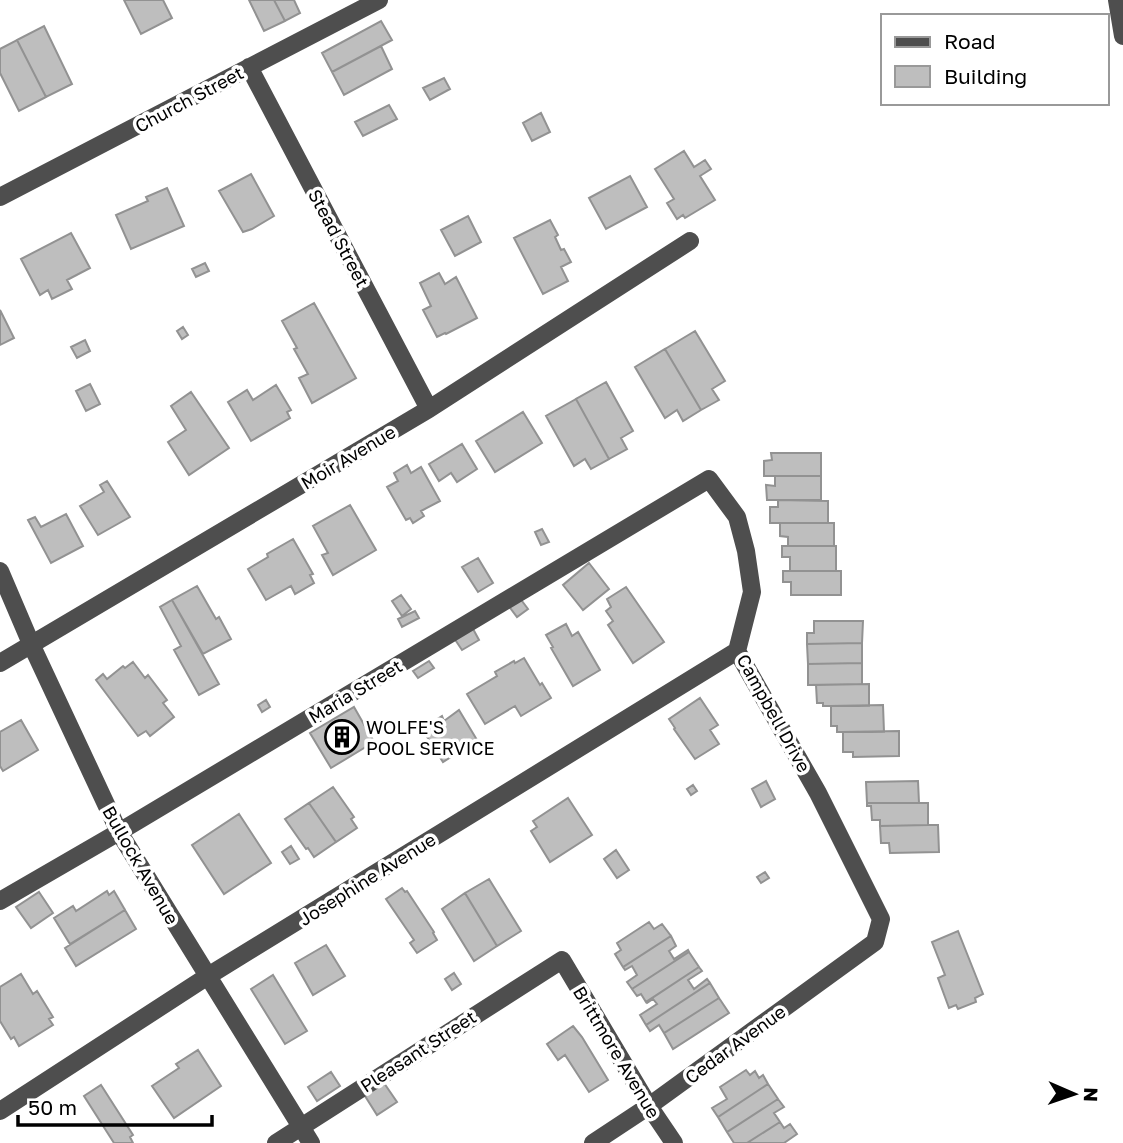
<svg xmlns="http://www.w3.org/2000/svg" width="1123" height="1143" viewBox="0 0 1123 1143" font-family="'Golos Text',sans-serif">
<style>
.building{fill:#bebebe;stroke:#929292;stroke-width:2}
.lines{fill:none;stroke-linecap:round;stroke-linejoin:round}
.minor{stroke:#4e4e4e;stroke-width:18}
.labels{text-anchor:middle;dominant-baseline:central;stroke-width:7;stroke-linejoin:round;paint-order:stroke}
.street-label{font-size:18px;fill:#000;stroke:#fff}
.poi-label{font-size:18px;fill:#000;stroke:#fff;text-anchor:start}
</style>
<rect width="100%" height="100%" fill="#fff"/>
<!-- building -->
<path class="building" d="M124,0H163L172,18L141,34Z
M249,0H274L285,21L264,31Z
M274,0H294L300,13L285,21Z
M381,21L392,40L332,72L322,53Z
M44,26L72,84L46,97L17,40Z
M17,40L46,97L19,111L0,73V49Z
M381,46L392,69L344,95L332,72Z
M444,78L450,89L430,100L423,88Z
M389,105L397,119L363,136L355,122Z
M541,113L550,132L532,141L523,123Z
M684,151L694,167L705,160L711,169L700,176L715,200L685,218L683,215L677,219L667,203L674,199L655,169Z
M251,174L274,216L252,229L243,232L219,191Z
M630,176L647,207L606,229L589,198Z
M167,188L184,226L131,249L116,215L148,201L146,197Z
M468,216L481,242L455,256L441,230Z
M550,220L558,235L555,237L561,250L564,249L571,262L561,267L568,281L543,294L514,238Z
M71,233L90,268L67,280L72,289L52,299L48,290L40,295L21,259Z
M205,263L209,271L196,277L192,269Z
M439,273L445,284L456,277L477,318L446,334L445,333L437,337L423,310L431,306L420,283Z
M314,303L356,378L312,403L299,378L308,374L294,349L297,348L282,321Z
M0,310L14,338L0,345Z
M183,327L188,335L182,339L177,331Z
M695,331L725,381L712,389L719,400L701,410L665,349Z
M85,340L90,351L77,358L71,347Z
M665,349L701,410L683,421L677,410L665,418L635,367Z
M606,382L633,431L621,438L627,449L609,459L576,399Z
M90,384L100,404L86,411L76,391Z
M276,385L291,410L287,412L290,418L251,441L228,402L247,390L253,400Z
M191,392L229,448L189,475L168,442L186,430L171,406Z
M576,399L609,459L591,469L585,459L574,466L546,416Z
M523,412L542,443L495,472L476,441Z
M462,444L477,469L457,482L451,473L439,481L429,464Z
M771,453H821V476H764V461L772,460Z
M407,465L411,473L421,467L440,501L421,511L424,516L413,523L410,518L406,520L387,487L398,481L394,473Z
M775,476H821V500H767L766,485L775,486Z
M107,481L130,517L98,535L80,506L104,492L100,485Z
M778,500L828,501V523H770V507H778Z
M350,505L376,550L333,575L322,555L328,553L313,526Z
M66,514L83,546L51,563L28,520L35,517L41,527Z
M780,523H834V546H788V537L780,536Z
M542,529L549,542L541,545L535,532Z
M293,539L313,574L310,575L314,583L295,594L291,586L266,600L248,569L268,557L267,554Z
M782,546H836V571H790V557H782Z
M478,558L493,583L478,592L462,567Z
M589,563L609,589L583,610L563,585Z
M783,571H841V595H791V582H783Z
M197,586L216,619L219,617L231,639L203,654L172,600Z
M626,587L664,642L633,663L608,625L613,621L606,611L611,607L607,599Z
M401,595L411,609L402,616L392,601Z
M519,597L528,609L517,617L508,605Z
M172,600L219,684L199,695L174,650L181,646L160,607Z
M415,611L419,618L402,627L398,619Z
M814,621H863L862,643L807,644V633H814Z
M566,624L572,636L578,632L600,670L573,686L551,648L553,647L546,635Z
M472,627L479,640L462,650L454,638Z
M862,643V663L808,664L807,644Z
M524,658L540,685L542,683L551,698L521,716L515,706L485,724L467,694L497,676L495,672L514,661L515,663Z
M429,661L434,668L418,678L413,671Z
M133,662L145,678L148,675L167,700L163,703L174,717L150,736L146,731L138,736L96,680L103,674L107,679L123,666L125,668Z
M862,663V684L808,685V664Z
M869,684V706H823V703H817L816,685Z
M700,698L718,725L710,730L719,744L695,759L674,729L675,728L669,719Z
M266,700L270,707L262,712L258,705Z
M883,705L884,732H837V726H831V706Z
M354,707L374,742L331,768L310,733Z
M459,710L477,740L443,762L422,729L442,716L444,721Z
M21,720L38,750L3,771L0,766V732Z
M899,731V756L853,757V752H843V732Z
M766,781L775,799L761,807L752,789Z
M918,781L919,803H867L866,782Z
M693,785L697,791L691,795L687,789Z
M333,787L354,817L351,819L357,828L336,842L309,803Z
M568,798L592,835L550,862L531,831L537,827L533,821Z
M309,803L336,842L314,857L308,848L306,849L285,819Z
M867,803H928V825L880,826V820H872L871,806H867Z
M239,814L271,863L224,894L192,845Z
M928,825H938L939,852L890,853L889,843H881L880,826Z
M291,846L299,859L290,864L282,852Z
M616,850L629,870L617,878L604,859Z
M765,872L769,878L761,883L757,877Z
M489,879L521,931L497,946L465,893Z
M402,888L405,892L407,891L434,932L433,933L437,940L417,953L410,943L414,940L386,899Z
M107,891L109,895L114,891L125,910L70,944L54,918L73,906L76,911Z
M39,892L53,913L31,928L16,907Z
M465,893L497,946L474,961L442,909Z
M125,910L136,929L76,966L65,948Z
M649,922L654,929L662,924L671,936L623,967L615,954L621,950L617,943Z
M958,931L983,994L975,998L976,1002L958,1009L956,1005L949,1008L938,978L945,975L932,942Z
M671,936L676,946L669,951L674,959L688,950L689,952L632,989L627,982L637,975L632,966L625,970L623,967Z
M326,945L345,976L313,995L295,963Z
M689,952L699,967L646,1002L641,994L637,996L632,989Z
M699,967L702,971L688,980L694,989L707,979L710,983L646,1025L640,1015L657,1004L653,999L647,1003L646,1002Z
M454,973L461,984L452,990L445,979Z
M21,974L33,994L37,991L53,1017L49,1019L53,1025L19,1046L14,1037L11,1039L0,1021V987Z
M273,975L307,1031L285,1044L251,989Z
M710,983L719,998L664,1033L659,1025L650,1031L646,1025Z
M719,998L729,1013L673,1049L664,1033Z
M573,1026L582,1037L608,1080L589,1092L565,1055L558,1060L547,1044Z
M198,1050L221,1086L174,1118L152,1086L179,1068L176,1064Z
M746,1070L750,1075L755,1071L759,1078L763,1075L768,1084L718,1117L712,1108L727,1099L720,1087Z
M331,1072L340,1086L317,1101L308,1087Z
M384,1083L397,1102L377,1115L365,1096Z
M768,1084L778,1099L727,1132L718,1117Z
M101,1085L133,1135L130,1137L133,1143H114L84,1096Z
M778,1099L784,1107L774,1113L780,1122L747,1143H734L727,1132Z
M780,1122L784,1128L790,1124L797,1134L784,1143H747Z"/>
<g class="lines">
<!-- minor -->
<path class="minor" d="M1117,0L1123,36
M249,67L429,409
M0,197L379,0
M0,571L32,646L119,832L311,1143
M0,663L429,409L690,241
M0,901L119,832L709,479L737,517L746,551L752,592L737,651L818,793L881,919L875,942L649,1106L593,1143
M0,1111L208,976L737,651
M276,1143L562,960L649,1106L674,1143"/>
</g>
<!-- icons -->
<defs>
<g id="building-ring" transform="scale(1.75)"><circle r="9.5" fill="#fff" stroke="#000" stroke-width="1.5"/><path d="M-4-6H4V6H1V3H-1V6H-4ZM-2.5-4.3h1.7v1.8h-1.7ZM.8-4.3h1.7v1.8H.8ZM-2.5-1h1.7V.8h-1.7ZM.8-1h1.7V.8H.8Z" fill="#000"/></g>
</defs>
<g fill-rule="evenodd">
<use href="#building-ring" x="342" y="737"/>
</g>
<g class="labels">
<!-- street labels -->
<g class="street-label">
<text transform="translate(189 99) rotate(-28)">Church Street</text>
<text transform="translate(339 238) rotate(62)">Stead Street</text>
<text transform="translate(348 457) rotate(-31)">Moir Avenue</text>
<text transform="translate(355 691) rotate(-31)">Maria Street</text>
<text transform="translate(774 713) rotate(61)">Campbell Drive</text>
<text transform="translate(141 865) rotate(60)">Bullock Avenue</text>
<text transform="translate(367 879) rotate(-32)">Josephine Avenue</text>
<text transform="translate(735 1044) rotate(-36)">Cedar Avenue</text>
<text transform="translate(418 1051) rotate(-33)">Pleasant Street</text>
<text transform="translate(617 1052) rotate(59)">Brittmore Avenue</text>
</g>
<!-- poi labels -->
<g class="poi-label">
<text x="366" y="727">WOLFE'S<tspan x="366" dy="21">POOL SERVICE</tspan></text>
</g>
</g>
<!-- legend -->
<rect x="881" y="14" width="228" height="91" fill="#ffffff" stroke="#999999" stroke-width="2"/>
<rect x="895" y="37" width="35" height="10" fill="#4e4e4e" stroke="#999999" stroke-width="2"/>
<text x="944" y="49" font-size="21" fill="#000000">Road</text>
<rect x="895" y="66" width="35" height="21" fill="#bebebe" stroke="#999999" stroke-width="2"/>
<text x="944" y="84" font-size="21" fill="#000000">Building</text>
<!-- north arrow -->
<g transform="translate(1074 1094) rotate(92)" stroke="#ffffff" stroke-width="5" paint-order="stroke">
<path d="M0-5L12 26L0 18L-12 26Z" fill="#000000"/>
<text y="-10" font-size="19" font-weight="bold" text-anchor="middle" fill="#000000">N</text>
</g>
<!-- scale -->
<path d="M18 1115v10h194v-10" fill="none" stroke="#000000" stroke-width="3.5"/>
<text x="28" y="1115" font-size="21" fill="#000000" stroke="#ffffff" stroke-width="5" paint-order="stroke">50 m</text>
</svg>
